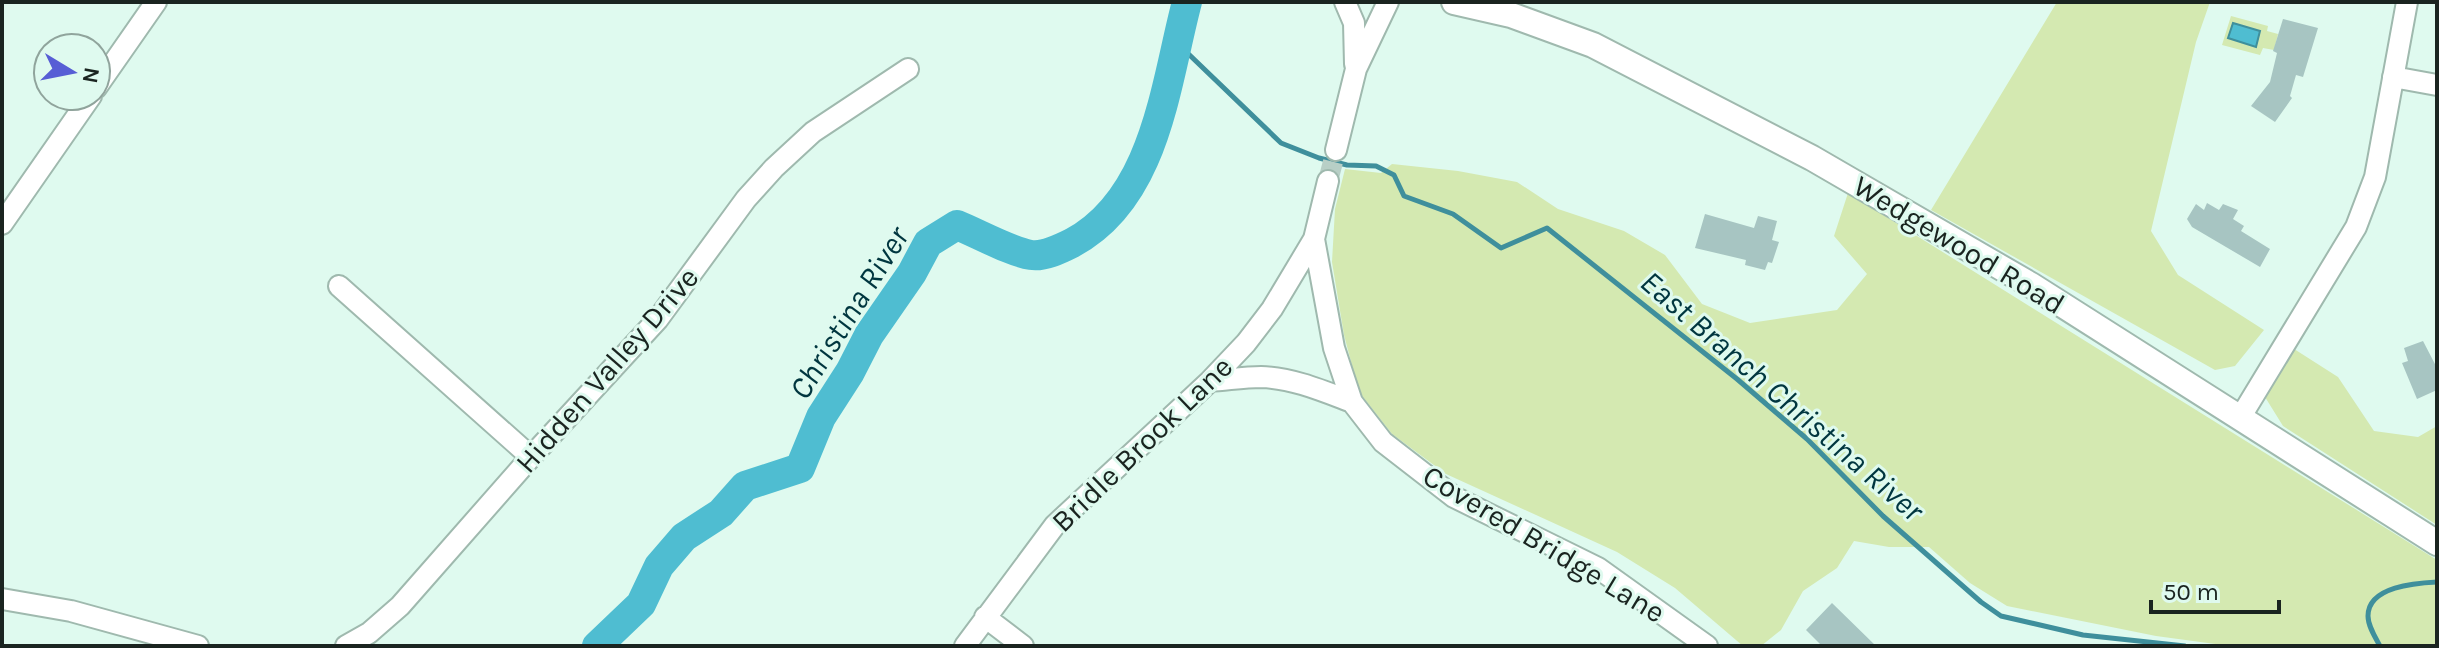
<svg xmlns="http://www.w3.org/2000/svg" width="2439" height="648" viewBox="0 0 2439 648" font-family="Karla,sans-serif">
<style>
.green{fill:#d4e9b1}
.water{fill:#4fbdd1;stroke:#3f8f9c;stroke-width:2}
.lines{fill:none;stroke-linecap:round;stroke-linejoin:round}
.stream{stroke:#3f8f9c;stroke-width:5}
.river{stroke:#4fbdd1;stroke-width:30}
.building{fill:#a7c5c2}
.minor-tunnel{stroke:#b8cfc6;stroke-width:20;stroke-dasharray:20 10;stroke-linecap:butt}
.minor-casing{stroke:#9fb9ae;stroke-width:24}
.tertiary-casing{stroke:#9fb9ae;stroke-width:28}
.minor{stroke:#fff;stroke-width:20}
.tertiary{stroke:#fff;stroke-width:24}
.labels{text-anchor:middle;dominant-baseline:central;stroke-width:6;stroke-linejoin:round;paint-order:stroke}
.street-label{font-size:30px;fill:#1a2420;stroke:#dffaef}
.water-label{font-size:32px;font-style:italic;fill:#00363f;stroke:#dffaef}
</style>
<rect width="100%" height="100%" fill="#dffaef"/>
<!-- green -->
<path class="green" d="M2057,2H2210L2196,42L2151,231L2178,275L2264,330L2235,366L2215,370L1931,210Z
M2231,16L2268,26L2267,31L2278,34L2274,50L2263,48L2260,55L2222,45Z
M1392,164L1458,171L1517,182L1558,209L1624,231L1665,255L1702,304L1750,323L1837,310L1867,274L1834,236L1848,193L2437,560V646H2230L2156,636L2007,606L1970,583L1929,547H1889L1854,541L1837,568L1803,591L1781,630L1761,646H1743L1675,588L1617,552L1446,474L1392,434L1359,392L1344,335L1332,262L1335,209L1345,169L1381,173Z
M2291,347L2338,377L2374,431L2418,437L2437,426V525L2283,426L2265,397Z"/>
<!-- water -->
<path class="water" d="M2233,23L2260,31L2256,47L2228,38Z"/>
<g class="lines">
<!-- stream -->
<path class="stream" d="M1176,42L1281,143L1319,158L1347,165L1376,166L1394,175L1404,196L1453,214L1501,248L1547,228L1737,379L1807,439L1883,516L1981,602L2001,616L2083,635L2185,646
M2380,646C2375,637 2368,626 2368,616C2368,586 2417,583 2437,582"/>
<!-- river -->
<path class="river" d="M597,646L641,604L659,566L684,537L721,513L745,486L800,468L821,417L850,372L869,335L912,273L928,243L957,225C977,233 1011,252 1031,255C1044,257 1060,249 1072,243C1156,198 1165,85 1187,2"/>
</g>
<!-- building -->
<path class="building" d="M2283,19L2318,28L2303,77L2296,75L2290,96L2292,98L2275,122L2251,106L2270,82L2277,53L2273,51Z
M2207,203L2219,210L2223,204L2238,210L2233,219L2244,226L2241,231L2270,249L2260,267L2192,227L2187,219L2196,204L2204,210Z
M1705,214L1754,228L1758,216L1777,221L1772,240L1779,242L1772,263L1768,262L1765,270L1745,265L1746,260L1695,248Z
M2423,341L2437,368V390L2417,399L2402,363L2408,361L2404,348Z
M1832,603L1876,646H1822L1806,630Z"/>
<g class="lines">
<!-- minor-tunnel -->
<path class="minor-tunnel" d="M1328,181L1336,150"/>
<!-- minor casing -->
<g class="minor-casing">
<path id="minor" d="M1345,2L1354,23L1355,64
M2393,77L2437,85
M96,88L156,2
M1336,150L1356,69L1388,2
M1328,181L1314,239L1334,348L1352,402L1383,442L1454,497L1598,568L1707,646
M2,224L91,96
M339,286L531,457
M1210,381C1227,380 1244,377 1261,377C1293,378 1323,391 1352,402
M2240,418L2356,227L2375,177L2407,2
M2,599L71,611L198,646
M985,617L1023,646
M346,646L369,633L400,606L531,457L658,319L746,199L774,168L813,132L908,69
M965,646L1055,525L1210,381L1246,343L1272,309L1314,239"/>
</g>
<!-- tertiary casing -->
<g class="tertiary-casing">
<path id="tertiary" d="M1454,2L1511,15L1593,45L1812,158L2031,285L2437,543"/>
</g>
<!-- minor -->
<use href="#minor" class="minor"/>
<!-- tertiary -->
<use href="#tertiary" class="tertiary"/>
</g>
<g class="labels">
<!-- street labels -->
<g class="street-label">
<text transform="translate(1959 245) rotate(31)">Wedgewood Road</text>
<text transform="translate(607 370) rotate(-49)">Hidden Valley Drive</text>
<text transform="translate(1142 444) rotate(-44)">Bridle Brook Lane</text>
<text transform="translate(1544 544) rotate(31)">Covered Bridge Lane</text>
</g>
<!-- water labels -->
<g class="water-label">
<text transform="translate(849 313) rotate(-58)">Christina River</text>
<text transform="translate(1782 396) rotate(41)">East Branch Christina River</text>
</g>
</g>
<!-- border -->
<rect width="2439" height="648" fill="none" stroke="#1a2420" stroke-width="8"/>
<!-- north arrow -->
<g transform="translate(72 72) rotate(100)"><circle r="38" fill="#dffaef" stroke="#90a49c" stroke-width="2"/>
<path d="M0-6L14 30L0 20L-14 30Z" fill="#575ed5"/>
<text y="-12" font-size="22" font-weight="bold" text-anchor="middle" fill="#1a2420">N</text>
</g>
<!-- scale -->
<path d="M2151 600v12h128v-12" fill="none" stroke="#1a2420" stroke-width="4"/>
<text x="2163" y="600" font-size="24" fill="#1a2420" stroke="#dffaef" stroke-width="6" paint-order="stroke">50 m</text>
</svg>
